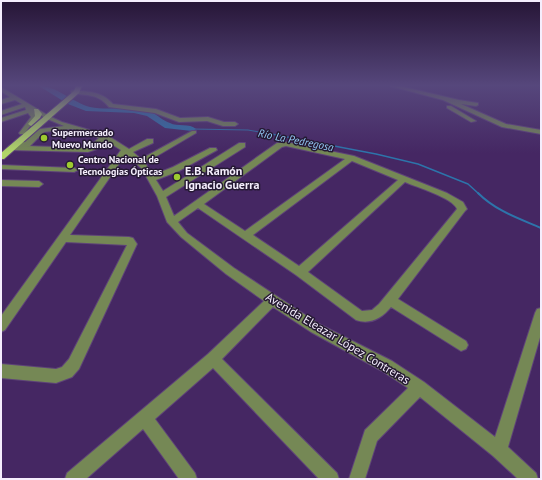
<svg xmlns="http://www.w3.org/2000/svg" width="542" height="480" viewBox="0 0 542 480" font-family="'PT Sans',sans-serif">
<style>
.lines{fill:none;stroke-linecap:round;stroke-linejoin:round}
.stream-far2{stroke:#2d74aa;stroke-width:1}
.stream-far1{stroke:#2d74aa;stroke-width:1.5}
.stream{stroke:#2d74aa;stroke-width:2}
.river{fill:#2d74aa;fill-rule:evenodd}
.minor-casing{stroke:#5e4379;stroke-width:2}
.major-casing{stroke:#5e4379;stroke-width:2}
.minor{fill:#758855;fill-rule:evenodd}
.major{fill:#b1d768;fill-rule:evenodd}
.poi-dot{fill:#9dca30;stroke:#251933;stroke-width:1.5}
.labels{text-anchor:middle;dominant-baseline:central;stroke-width:3;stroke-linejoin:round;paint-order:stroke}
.far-poi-label{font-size:10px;font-weight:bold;fill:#f5eefd;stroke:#251933;text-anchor:start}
.far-water-label{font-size:11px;font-style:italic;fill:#94c9f6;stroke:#251933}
.poi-label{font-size:12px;font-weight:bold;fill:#f5eefd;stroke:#251933;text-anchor:start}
.street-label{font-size:12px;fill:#f5eefd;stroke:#251933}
</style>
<rect width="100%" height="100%" fill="#452763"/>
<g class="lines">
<!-- stream-far2 -->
<path class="stream-far2" d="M192,129L248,130L271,134"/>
<!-- stream-far1 -->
<path class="stream-far1" d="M266,133L376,154L418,164L468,184L479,194"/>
<!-- stream -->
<path class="stream" d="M478,193C496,211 518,218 541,228"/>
<!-- river -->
<path class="river" d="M39,86C57,86 72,102 90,107C109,111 131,105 151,112C158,115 163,121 170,123C177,127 190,123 196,129L192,131L165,128L147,116L134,113L86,111L68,104Z"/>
<!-- minor casing -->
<g class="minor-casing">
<path id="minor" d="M390,86H400L459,100L478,103V105L476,106L461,104L506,124L541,130V134L502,127L443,100Z
M1,87L49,116L62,122L107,135L129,149L147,139H153V143L133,152L141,159L192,131H196V133L145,163L153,175L173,167L210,148H216L217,150L179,171L156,180L163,191L239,143H245V147L166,197L174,216L277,143L286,142L354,156L447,193L463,202L467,209L465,211L398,299L466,341L468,345L466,349L461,351L391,307C382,318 370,325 356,320L296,275L198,208L178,222L187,233L234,268L319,324L392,361L424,382L495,437L535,313L537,309L541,308V334L508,447L536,473L538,479H518L493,456L420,397L377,441L365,479H349L365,430L408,388L382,371L311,332L273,307L222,359L337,473L339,479H319L213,368L155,419L195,473L197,479H179L143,429L86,479H65L67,473L208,354L264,301L226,274L181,237L167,222L157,196L142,169L126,154L70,235L129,237L133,238L137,244L79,369L72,377L56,383L1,378V364L56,369L62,367L69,359L127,245L66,242L5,330L1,332V316L121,150L105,140L97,149L88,152L9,150V146H16V143L25,142L40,129L64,126L45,118L34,111L37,117L24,134H20L19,133L31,117L28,113L1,122V118L26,110L25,107L1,115V111L22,104L15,100L1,104V100L10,97L1,91ZM72,129L99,138L87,148L27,146H30L44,132ZM286,146L345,159L245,231L204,204L282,147ZM352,161L398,180L299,266L253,235ZM405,182C416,187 453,198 457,209L379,304L372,310L362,311L308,272Z
M73,90C90,92 101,91 113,104L156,109L180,118L208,117L224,122H235L238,124L235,126H223L207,121L179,122L155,113L109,107C97,93 88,96 71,93V91Z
M447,106H451L476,121L471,122L447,108Z
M1,165L74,168L78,170L74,172L1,169Z
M1,180L39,181L43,184L39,187L1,186Z"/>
</g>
<!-- major casing -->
<g class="major-casing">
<path id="major" d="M76,86H82L79,93L4,159H1V153L74,91Z
M34,109H38L42,114L40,118L31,126L28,124L35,116Z"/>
</g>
<!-- minor -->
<use href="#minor" class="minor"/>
<!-- major -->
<use href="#major" class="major"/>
</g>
<!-- sky -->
<linearGradient id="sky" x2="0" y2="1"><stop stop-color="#261536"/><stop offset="0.56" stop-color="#56477c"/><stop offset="1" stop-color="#56477c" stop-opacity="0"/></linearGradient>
<rect width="542" height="153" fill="url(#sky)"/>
<!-- markers -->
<g class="poi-dot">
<circle cx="44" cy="138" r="4"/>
<circle cx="70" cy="165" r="4"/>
<circle cx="177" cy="177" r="4"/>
</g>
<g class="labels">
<!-- far-poi labels -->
<g class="far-poi-label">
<text x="52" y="132">Supermercado<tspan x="52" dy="12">Muevo Mundo</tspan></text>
<text x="78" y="159">Centro Nacional de<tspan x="78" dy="12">Tecnologías Ópticas</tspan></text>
</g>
<!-- far-water labels -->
<g class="far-water-label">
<text transform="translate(296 140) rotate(11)">Río La Pedregosa</text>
</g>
<!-- poi labels -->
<g class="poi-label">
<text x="185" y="170">E.B. Ramón<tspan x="185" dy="14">Ignacio Guerra</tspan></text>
</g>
<!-- street labels -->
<g class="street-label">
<text transform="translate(338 338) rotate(31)">Avenida Eleazar López Contreras</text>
</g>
</g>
<!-- border -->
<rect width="542" height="480" fill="none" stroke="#f5eefd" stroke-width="4"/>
</svg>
